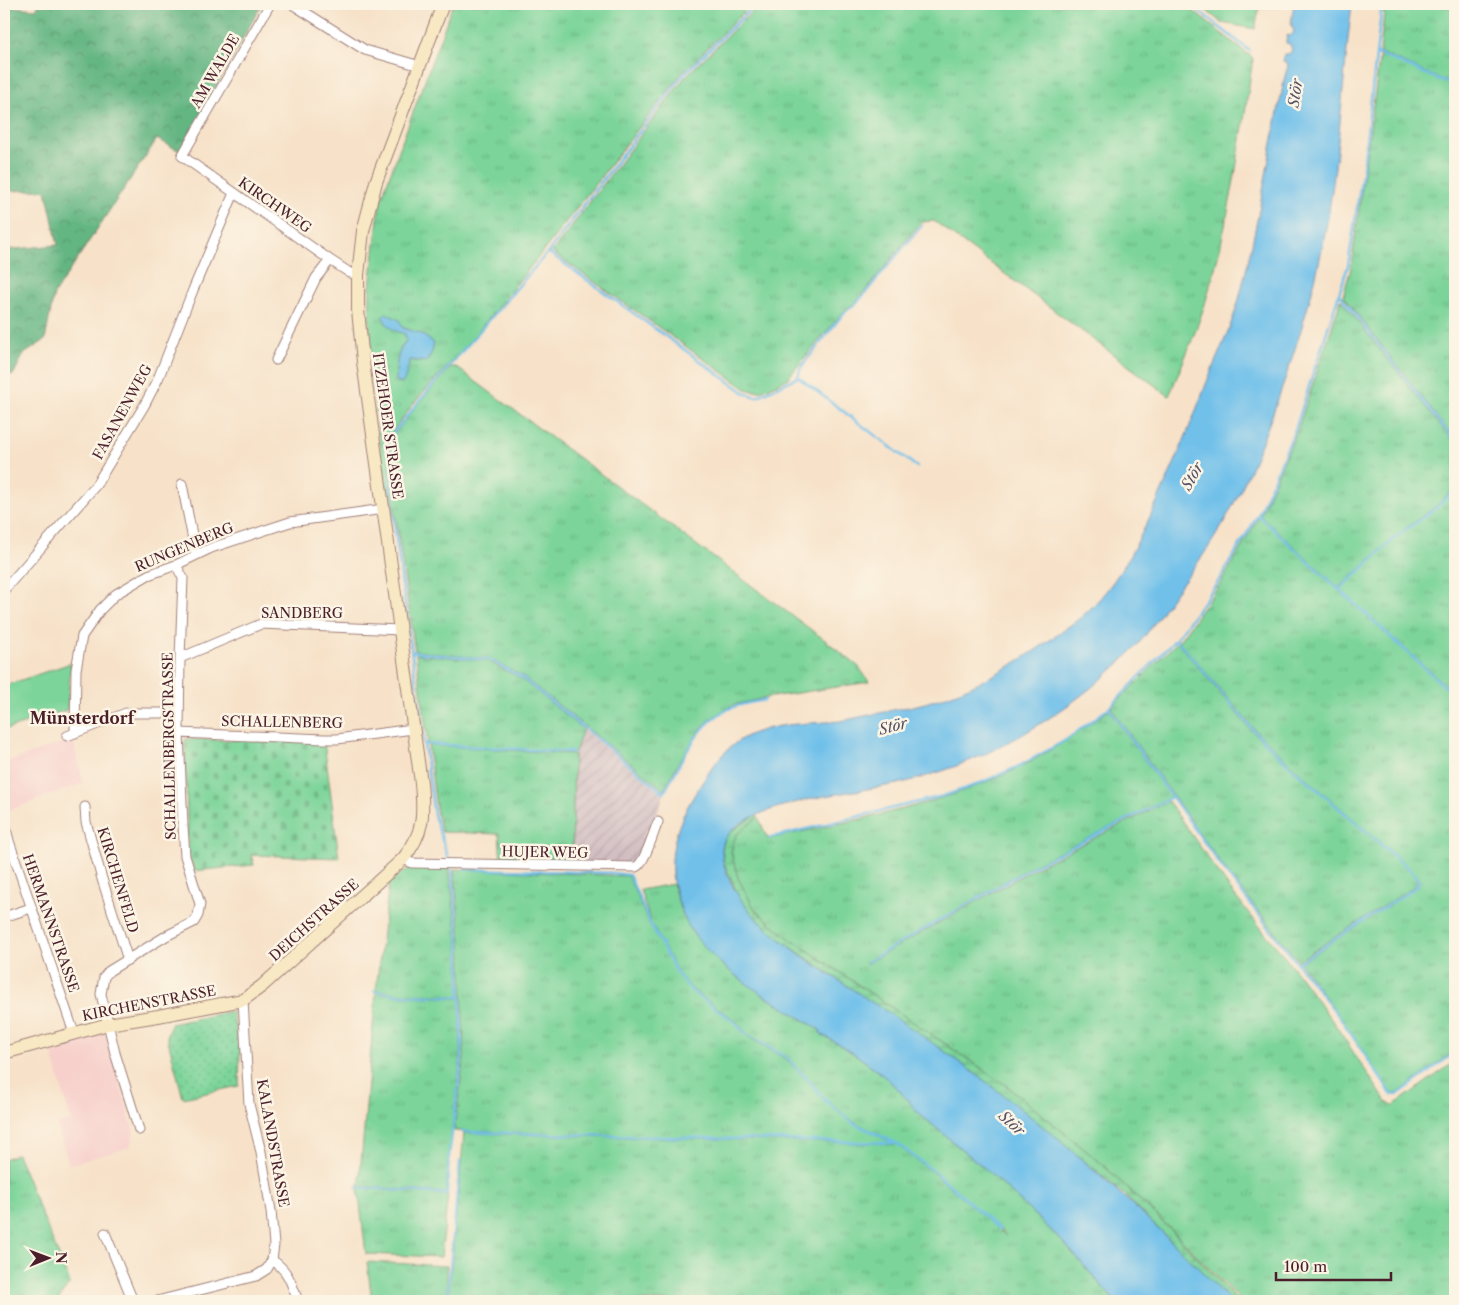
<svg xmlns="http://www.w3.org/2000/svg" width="1459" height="1305" viewBox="0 0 1459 1305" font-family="'Libre Caslon Text',serif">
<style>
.built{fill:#f7d0cb}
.industrial{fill:url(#industrial-furrows)}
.grass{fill:url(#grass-tufts);stroke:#627a62;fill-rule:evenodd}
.forest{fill:url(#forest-crowns);stroke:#576a56}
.wetland{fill:url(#wetland-marsh);stroke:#627a62}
.cemetery{fill:url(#cemetery-stones);stroke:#627a62}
.park{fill:url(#park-dots);stroke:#627a62}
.garden{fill:#7bd49a;stroke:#627a62}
.water{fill:#6fc0ea;stroke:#5c708a}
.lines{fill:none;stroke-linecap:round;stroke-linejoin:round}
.stream{stroke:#6fc0ea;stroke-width:2.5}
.street-casing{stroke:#a0807a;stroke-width:11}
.secondary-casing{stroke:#a0807a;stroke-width:14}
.street{stroke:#fff;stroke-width:9}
.secondary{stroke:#f8e8c3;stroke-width:12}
.labels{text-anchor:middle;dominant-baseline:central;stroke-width:5;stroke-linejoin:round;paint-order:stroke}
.street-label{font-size:14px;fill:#4a1f2b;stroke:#fcf5e5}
.water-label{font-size:15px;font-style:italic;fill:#554f64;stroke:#fcf5e5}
.quarter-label{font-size:16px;font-weight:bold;fill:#4a1f2b;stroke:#fcf5e5}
</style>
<defs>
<pattern id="industrial-furrows" width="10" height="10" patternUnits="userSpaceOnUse" patternTransform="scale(1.25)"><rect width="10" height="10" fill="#d2bec2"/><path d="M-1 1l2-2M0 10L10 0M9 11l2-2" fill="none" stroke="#b6a3a7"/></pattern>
<pattern id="grass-tufts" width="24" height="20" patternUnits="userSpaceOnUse" patternTransform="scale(1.25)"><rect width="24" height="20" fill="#7bd49a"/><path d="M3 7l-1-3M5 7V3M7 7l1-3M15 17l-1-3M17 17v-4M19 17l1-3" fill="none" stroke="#6cb685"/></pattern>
<pattern id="forest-crowns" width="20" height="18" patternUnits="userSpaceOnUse" patternTransform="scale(1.25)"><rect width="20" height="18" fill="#64b682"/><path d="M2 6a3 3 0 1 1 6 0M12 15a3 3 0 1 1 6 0" fill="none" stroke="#54936b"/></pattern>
<pattern id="wetland-marsh" width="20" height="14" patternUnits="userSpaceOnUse" patternTransform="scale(1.25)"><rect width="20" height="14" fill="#7bd49a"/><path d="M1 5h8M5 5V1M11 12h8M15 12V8" fill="none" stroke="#6cb685"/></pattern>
<pattern id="cemetery-stones" width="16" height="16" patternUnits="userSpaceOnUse" patternTransform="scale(1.25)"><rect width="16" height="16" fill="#7bd49a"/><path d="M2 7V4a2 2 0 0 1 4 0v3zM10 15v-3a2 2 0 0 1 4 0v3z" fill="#6cb685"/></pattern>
<pattern id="park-dots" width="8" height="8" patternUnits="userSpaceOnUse" patternTransform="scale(1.25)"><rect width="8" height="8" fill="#7bd49a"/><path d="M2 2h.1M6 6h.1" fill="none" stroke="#6cb685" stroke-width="1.8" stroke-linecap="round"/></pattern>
</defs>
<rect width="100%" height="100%" fill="#fcf5e5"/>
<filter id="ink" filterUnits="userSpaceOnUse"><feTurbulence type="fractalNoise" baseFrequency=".02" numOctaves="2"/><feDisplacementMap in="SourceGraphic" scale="10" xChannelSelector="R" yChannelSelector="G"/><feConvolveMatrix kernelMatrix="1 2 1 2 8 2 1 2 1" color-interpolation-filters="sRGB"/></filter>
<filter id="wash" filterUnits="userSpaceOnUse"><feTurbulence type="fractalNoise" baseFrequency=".0096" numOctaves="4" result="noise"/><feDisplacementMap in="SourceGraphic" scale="20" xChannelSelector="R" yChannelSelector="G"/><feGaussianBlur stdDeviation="1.12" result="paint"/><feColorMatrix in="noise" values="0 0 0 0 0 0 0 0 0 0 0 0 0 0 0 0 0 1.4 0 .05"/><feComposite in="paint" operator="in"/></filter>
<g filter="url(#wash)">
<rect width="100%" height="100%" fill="#f7e2c9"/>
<!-- built -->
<path class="built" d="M73,739L83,783L4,812V763Z
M105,1030L134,1132L130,1147L69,1165L57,1124L71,1121L50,1047Z"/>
<!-- industrial -->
<path class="industrial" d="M583,729L664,795L652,826L646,830L641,857L636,864H572L574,754Z"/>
<!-- grass -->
<path class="grass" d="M453,4H752L681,74L544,250L467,345L413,404L390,435V498H386L375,401L369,322L370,287L380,202ZM403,328L408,329L421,362L410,360L400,348L406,341L405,334L398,330Z
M760,4H1184L1253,58C1241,142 1229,226 1204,307C1194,337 1181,367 1169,396L934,221L921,222L857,301L843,312L787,379L761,391H753L746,389L552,252L685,77Z
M1198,4H1260L1255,29L1222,23Z
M1385,4H1455V85L1380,53Z
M1380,55L1455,87V440L1343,296L1351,268Z
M1341,300L1455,444V487L1436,506L1396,536L1339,588L1260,515L1297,431Z
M451,367H456L825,640L859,667L869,682L765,698L733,705L715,716L702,727L677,765L664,790L522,676L490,659L415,651L393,498V436L415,407Z
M1455,489V694L1340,590L1396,538L1436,508Z
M1259,517L1455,697V1047L1448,1056L1397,1094L1391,1093L1341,1018L1300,963L1417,887L1420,882L1415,873L1290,764L1254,729L1179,641L1220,584Z
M1177,642L1252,731L1289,766L1414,874L1417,882L1415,886L1298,961L1227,872L1111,708Z
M416,654L488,661L520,678L583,729L575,752L428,744Z
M1109,710L1171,797L1034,865L866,962V964L1035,868L1168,801L1234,895L1292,966L1334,1023L1387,1103L1394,1105L1450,1065L1455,1060V1301H1241L1177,1235L1101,1163L1007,1086L785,935L755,910L738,878L731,852L736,835L758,817L768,839C853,820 942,806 1020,767C1052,751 1081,730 1109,710Z
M428,745L574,754L572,864L501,862L499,834L442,832L437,815Z
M414,865H449L458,942L460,996L400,994L376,990L389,882Z
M454,869L628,876L649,923L678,975L693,992L735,1022L744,1034L786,1059L812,1084L825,1101L853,1123L893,1143L454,1131L464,1057L461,942Z
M673,884L680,908L692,932L708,950L725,966L763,995L820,1030L821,1034C857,1054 892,1077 916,1111L990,1173L1063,1242L1115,1301H453L449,1290L464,1133L896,1144L935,1174L1006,1236L1000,1229L936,1173L896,1143L854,1122L826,1100L788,1058L746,1033L736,1021L694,991L679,975L651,923L640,890Z
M376,992L400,996L460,998L461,1056L449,1156L446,1193L359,1186Z
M17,1154L70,1283L57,1301H4V1159Z
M358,1188L448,1195L441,1257L366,1254Z
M367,1262L447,1266V1290L450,1301H372Z"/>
<!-- forest -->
<path class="forest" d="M39,4H262L180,151L157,139L54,294L45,340L24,354L13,375L4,374V250L58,245L46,190L4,191V6L36,9Z"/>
<!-- wetland -->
<path class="wetland" d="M757,814L758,817L736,835L731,852L738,878L755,910L785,935L1007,1086L1101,1163L1176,1235L1238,1301H1231L1121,1192L1065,1145L981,1078L779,939L750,913L739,898L724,863L722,850L724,841L729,833Z"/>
<!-- cemetery -->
<path class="cemetery" d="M185,739L324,742L339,858L251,855L254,865L194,871L188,853Z"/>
<!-- park -->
<path class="park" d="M232,1011L240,1051L239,1086L183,1098L167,1036L171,1024Z"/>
<!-- garden -->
<path class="garden" d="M71,663L67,710L4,730V686Z"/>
<!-- water -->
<path class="water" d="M1294,4H1352C1342,84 1339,165 1323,244C1314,290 1300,335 1285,379C1265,438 1242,496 1208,548C1197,564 1186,578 1175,593C1161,613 1147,636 1130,653C1082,701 1015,745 951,768C934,774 915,780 897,784C858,792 742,802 724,841C715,861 739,901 754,916C785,947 822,969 858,993C900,1020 941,1048 981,1078C1071,1145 1153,1221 1231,1301H1115L1063,1242L990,1173L916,1111C892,1077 857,1054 821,1034L820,1030C776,1002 724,976 693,933C684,920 679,905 675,890C666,857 677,822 695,794C710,770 726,743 754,733C782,722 811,724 840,721C853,719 867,715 880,713C895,709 911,707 925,703C974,689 1021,662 1061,632C1070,625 1080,619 1088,611C1126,574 1145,527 1167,480C1183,445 1196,410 1210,374C1220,350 1232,325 1239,299C1258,226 1270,150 1285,76L1288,66L1287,62L1283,61L1285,54H1289L1292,50L1290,44L1286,43L1287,35L1290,36L1294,32L1291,23Z
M386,313L399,320L403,328L420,333L434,343L433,349L427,362L410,360L405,379L402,384L396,381C396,367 396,352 406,341L405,334C395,331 385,327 383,316Z"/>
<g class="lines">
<!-- stream -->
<path class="stream" d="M1190,4L1250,51
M1376,53L1455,86
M548,252L745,393L756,397L798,377L801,367L844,313L858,302L922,225
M1339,294L1455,442
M798,377L917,467
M1258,515L1455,696
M1339,590L1396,537L1436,508L1455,489
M1176,639L1253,730L1289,765L1414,873L1419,882L1416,887L1298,963
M413,652L490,660L521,677L664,793C681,763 699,718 734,707C744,703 755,702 765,700
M1109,708L1226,873L1341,1019L1391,1094L1397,1095L1449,1057L1455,1048
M425,744L573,752
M769,838L943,796L976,785L1019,766L1066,740L1109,708L1176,639L1218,582L1258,515L1295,430L1348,266L1363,168L1382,4
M449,861L434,815L402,582L391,498L392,435L415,406L548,252L683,75L756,4
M464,869L614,873L629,875L650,923L678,975L693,992L735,1022L745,1033L787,1058L812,1084L826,1101L853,1123L896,1143L936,1173L999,1229
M867,962L1034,866L1172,797
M374,991L400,995L461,997
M462,1132L893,1143
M356,1187L447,1194L449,1156L462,1056L459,942L452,869
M451,1301L448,1290L460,1161"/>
</g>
</g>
<g filter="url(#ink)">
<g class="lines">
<!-- street casing -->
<g class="street-casing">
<path id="street" d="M270,4L182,156L330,260L350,273L358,275
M292,4L365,50L420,66
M276,360L316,278L330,260
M182,484L196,555
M4,590L96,485L144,406L158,379L193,290L234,193
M180,658L261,624L400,630
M75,733L76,670L82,636L100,610L116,594L148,575L176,565L211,548L290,522L384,509
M179,733L324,739H337L413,729
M67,736L126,713H179
M85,807L86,822L102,879L128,960
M4,820L9,841L74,1033
M403,859L412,863L636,867C645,863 653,833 658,822
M4,917L31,908
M139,1130L115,1053L101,994L104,977L109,971L166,936L194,922L198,915L200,904L185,856L183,826L179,733L180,658L183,578L176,565
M105,1233L133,1301
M272,1260C289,1271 291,1283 298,1301
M157,1301L256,1276L267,1269L272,1260L274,1245L271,1211L261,1152L249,1104L243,1000"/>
</g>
<!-- secondary casing -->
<g class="secondary-casing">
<path id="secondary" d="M4,1053L108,1024L158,1016L243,1000L262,986L403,859C424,833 424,816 421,783L363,362L358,310V275L363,231L376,182L443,4"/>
</g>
<!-- street -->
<use href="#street" class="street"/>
<!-- secondary -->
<use href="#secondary" class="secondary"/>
</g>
</g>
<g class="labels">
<!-- street labels -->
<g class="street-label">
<text transform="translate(215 71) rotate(-60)">AM WALDE</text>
<text transform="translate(275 205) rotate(35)">KIRCHWEG</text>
<text transform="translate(122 412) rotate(-61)">FASANENWEG</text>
<text transform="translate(388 426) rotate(82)">ITZEHOER STRASSE</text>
<text transform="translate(184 547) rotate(-23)">RUNGENBERG</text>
<text x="302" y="613">SANDBERG</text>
<text transform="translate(282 722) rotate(1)">SCHALLENBERG</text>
<text transform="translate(169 746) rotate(-91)">SCHALLENBERGSTRASSE</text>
<text transform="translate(545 852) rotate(1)">HUJER WEG</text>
<text transform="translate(118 880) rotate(73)">KIRCHENFELD</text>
<text transform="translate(314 920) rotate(-42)">DEICHSTRASSE</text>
<text transform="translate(51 923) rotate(71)">HERMANNSTRASSE</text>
<text transform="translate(149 1003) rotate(-11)">KIRCHENSTRASSE</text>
<text transform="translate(273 1143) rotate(80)">KALANDSTRASSE</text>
</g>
<!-- water labels -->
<g class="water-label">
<text transform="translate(1295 93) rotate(-82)">Stör</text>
<text transform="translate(1192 476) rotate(-61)">Stör</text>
<text transform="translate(893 726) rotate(-15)">Stör</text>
<text transform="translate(1012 1123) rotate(42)">Stör</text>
</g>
<!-- quarter labels -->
<g class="quarter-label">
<text x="82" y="718">Münsterdorf</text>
</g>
</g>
<!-- margin -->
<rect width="1459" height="1305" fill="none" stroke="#fcf5e5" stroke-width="20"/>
<!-- north arrow -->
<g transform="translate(48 1258) rotate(89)" stroke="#fcf5e5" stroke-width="4" paint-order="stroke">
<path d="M0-4L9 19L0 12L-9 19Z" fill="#4a1f2b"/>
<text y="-8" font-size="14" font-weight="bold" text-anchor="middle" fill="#4a1f2b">N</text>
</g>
<!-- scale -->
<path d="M1276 1272v8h115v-8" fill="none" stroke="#4a1f2b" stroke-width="2.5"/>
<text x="1284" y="1272" font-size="15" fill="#4a1f2b" stroke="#fcf5e5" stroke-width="4" paint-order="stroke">100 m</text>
</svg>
